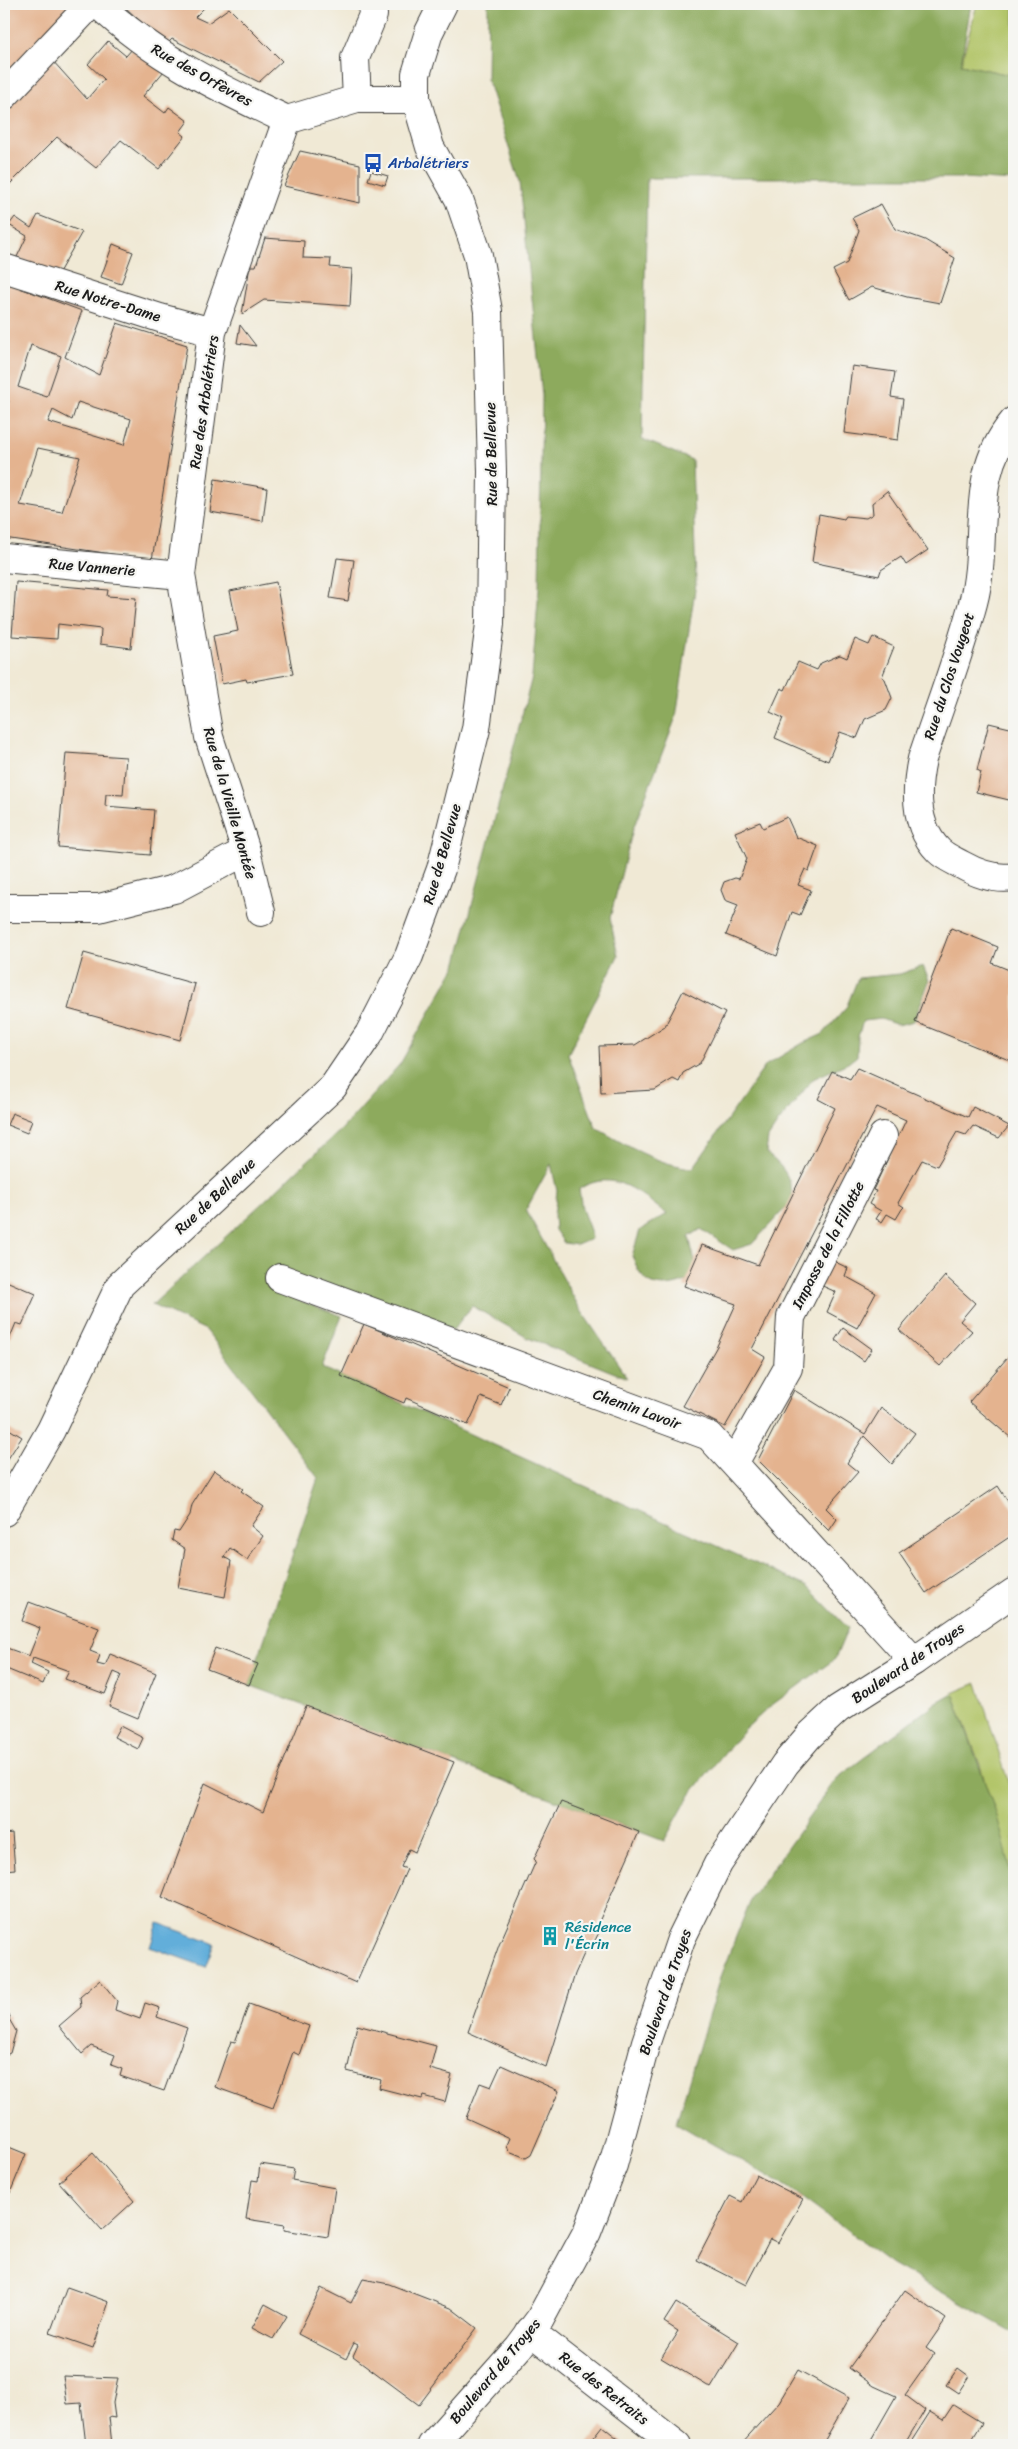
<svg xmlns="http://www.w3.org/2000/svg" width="1018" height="2449" viewBox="0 0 1018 2449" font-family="Sriracha,sans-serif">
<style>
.green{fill:#b2c569;stroke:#677042}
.forest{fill:#8daa5d;stroke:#54633c}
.water{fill:#62aeda;stroke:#3f657b}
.building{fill:#e4b38f;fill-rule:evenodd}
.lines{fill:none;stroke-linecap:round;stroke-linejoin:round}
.street-casing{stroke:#3c3b38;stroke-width:30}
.primary-casing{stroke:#3c3b38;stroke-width:30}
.street{stroke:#fff;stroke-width:28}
.primary{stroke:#fff;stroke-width:28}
.labels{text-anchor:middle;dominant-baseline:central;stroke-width:4.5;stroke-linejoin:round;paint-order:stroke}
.street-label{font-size:15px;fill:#1c1c1c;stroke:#f6f6f2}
.transit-label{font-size:15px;fill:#164399;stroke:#f6f6f2;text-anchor:start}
.culture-label{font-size:15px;fill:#0d838f;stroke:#f6f6f2;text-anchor:start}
</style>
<rect width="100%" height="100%" fill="#f6f6f2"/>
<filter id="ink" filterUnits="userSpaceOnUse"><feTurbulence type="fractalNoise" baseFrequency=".02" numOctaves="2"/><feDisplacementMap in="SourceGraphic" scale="10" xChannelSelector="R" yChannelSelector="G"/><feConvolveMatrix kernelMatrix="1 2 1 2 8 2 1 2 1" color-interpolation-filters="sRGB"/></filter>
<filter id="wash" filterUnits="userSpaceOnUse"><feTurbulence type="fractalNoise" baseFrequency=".0096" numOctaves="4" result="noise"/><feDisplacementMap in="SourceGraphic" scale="20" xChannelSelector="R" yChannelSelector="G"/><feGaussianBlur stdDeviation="1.12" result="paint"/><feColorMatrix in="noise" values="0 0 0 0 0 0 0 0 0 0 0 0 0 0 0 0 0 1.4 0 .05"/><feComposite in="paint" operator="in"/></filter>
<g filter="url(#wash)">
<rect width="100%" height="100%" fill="#f0e9d5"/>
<!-- green -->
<path class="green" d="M977,4H1014V76L961,64Z
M977,1683L1014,1800V1882L980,1765L953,1693Z"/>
<!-- forest -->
<path class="forest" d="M488,4H971L961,64L1014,76V181L964,178H647L642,439L692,460L696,583L676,717L633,829L610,918L618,956L568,1054L596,1128C626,1145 658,1165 693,1168L766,1065L803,1043L823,1034L846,1008L858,978L900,974L923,966L929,981L914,1021L898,1025L881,1019L863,1021L858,1037L857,1056L848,1063L813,1079L778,1123L768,1138L766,1153C785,1168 790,1176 793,1200L752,1244L733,1250L701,1229L689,1237L698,1275C681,1285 654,1294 641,1274C637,1269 635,1262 632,1256L640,1230L667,1214C639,1194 615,1167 579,1189L582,1209L590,1230L591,1239L577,1245L564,1243L555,1230L554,1215L557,1191L551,1164L526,1210L580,1309L627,1378L528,1338L472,1306L453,1330L305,1291L277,1292L342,1316L322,1367L808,1587L848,1628L835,1659L772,1705L745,1729L690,1795L664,1841L249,1685L318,1478L206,1330L152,1305L342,1129L400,1064L456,966L532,677L539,588L542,396L520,182L487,79Z
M953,1693L997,1816L1014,1882V2333L892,2264L787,2187L676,2123L721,1974L751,1899L836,1779L937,1702Z"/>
<!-- water -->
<path class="water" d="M158,1923L215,1944L206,1967L150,1947Z"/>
<g id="blocks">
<!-- building -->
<path class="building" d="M4,4H73L4,82Z
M122,4H208L195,17L208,23L229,8L282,61L259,82L172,39L168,43L147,28Z
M108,41L126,56L133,48L164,71L143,96L165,113L169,107L188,121L180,132L185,136L159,169L121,140L96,168L57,137L4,190V112L52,60L87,99L104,79L88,64Z
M300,151L360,164V203L284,186Z
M371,171L388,176L385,185L368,180Z
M881,204L895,229L925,240L955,258L940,303L907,297L872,287L849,300L833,270L847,263L859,230L852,218Z
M38,215L82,232L57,276L17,257L27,236L9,225L15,217L31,228Z
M265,238L304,241L303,258L331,259L330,267L352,269L350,306L264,300L242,314L250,266H256Z
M113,244L133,252L121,284L101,277Z
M4,282L82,311L65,357L99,375L117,323L187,345L152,560L4,538V430L8,417L4,415L9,401L4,399ZM31,345L61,356L47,397L18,387ZM78,402L131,419L124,445L48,422L53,410L72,420ZM38,448L80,457L62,512L20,505Z
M240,325L256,346L237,343Z
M852,366L895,372L891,397L903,399L898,440L844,433Z
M215,479L267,488L263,521L210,512Z
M887,491L928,550L906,565L901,557L881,570L879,576L812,562L819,514L844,519L846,516L866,518L873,514L872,503Z
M337,558L354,560L348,601L330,598Z
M16,582L108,590L107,596L136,598L131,648L100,644L101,629L58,624L57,639L12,636Z
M276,582L293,674L247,682L246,679L222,684L213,636L238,631L230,591Z
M873,637L894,647L882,677L885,679L892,698L886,710L865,719L857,738L840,732L828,761L775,738L783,718L770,712L781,688L785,690L798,662L817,670L821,663L840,655L847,658L855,639L869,645Z
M989,723L1014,729V783L1009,800L976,792L981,772L977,770Z
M66,753L126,757L123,795L106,794L105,806L154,810L150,855L58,847Z
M787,817L796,837L818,846L809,871L805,869L798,885L811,890L800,915L792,912L777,956L726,935L738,905L725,900L721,890L724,882L735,878L739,879L747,859L735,832L760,822L763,828Z
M951,928L998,947L992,963L1014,972V1062L915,1022Z
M84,953L195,984L180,1040L68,1009Z
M683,991L725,1013L700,1063L683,1073L679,1082L673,1079L655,1090L601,1093L599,1046L635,1045L665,1026Z
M857,1068L968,1117L973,1107L1009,1126L999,1138L973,1126L966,1135L957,1132L937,1166L922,1160L898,1203L904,1207L902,1209L896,1219L887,1214L882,1222L876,1219L881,1211L869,1204L876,1191L873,1190L906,1120L877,1107L752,1349L765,1357L725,1427L683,1406L717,1346L736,1304L684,1286L702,1245L758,1265L835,1108L818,1099L832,1071L850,1079Z
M12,1113L32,1121L27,1133L7,1125Z
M1014,1223V1234L1009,1229Z
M831,1260L848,1268L845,1276L876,1293L857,1328L827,1312L836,1292L818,1284Z
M945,1276L975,1303L960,1321L972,1331L940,1366L899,1330Z
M4,1280L36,1294L22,1325L16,1323L4,1352Z
M364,1324L509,1387L501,1405L481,1397L468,1425L406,1398L404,1403L341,1376Z
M843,1328L872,1349L864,1361L835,1340Z
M1014,1350V1434L1011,1438L969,1402Z
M794,1390L865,1434L881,1408L915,1433L892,1464L864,1436L847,1463L858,1472L826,1508L837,1519L829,1531L758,1460Z
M4,1426L22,1437L4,1465Z
M214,1470L243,1489L241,1491L264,1507L251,1526L263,1536L247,1560L230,1548L224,1557L231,1561L225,1597L178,1588L185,1549L172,1540L174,1531L179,1532L190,1515L192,1505Z
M998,1486L1014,1511V1534L926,1593L899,1553Z
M29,1602L99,1628L90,1651L100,1655L97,1664L105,1666L110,1654L156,1673L138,1718L109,1706L121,1675L114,1672L105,1694L65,1679L69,1671L33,1658L31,1664L48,1672L43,1684L4,1668V1647L29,1656L40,1628L22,1621Z
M215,1648L258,1664L249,1685L207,1669Z
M306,1706L454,1762L415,1852L409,1849L401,1867L407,1869L356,1983L162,1897L205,1783L263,1812Z
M120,1726L143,1738L138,1749L114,1737Z
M561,1802L639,1832L597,1926L601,1928L591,1949L587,1947L575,1974L546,2067L468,2032L499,1945L536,1861L534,1859Z
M12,1833L15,1869L4,1870V1834Z
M100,1980L117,2001L115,2010L140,2019L145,2003L160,2008L157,2017L187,2028L164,2091L120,2076L122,2069L111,2065L115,2055L91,2046L82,2054L59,2026L81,2007L80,1997Z
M249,2004L309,2026L299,2055L293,2052L273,2108L215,2087L231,2041L235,2042Z
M4,2015L10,2016L9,2019L16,2031L10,2053L4,2056Z
M357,2025L436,2046L430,2069L452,2075L445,2102L423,2096L422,2099L379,2088L381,2080L347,2071Z
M501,2065L559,2091L531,2155L526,2158L509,2151L507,2145L510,2138L466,2118L480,2083L491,2087Z
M4,2145L26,2154L10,2193L4,2191Z
M93,2153L134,2201L102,2230L59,2182Z
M260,2164L294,2169L292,2180L335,2188L328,2237L284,2230L285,2225L246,2219L252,2180L258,2181Z
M756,2175L803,2199L778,2243L770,2239L746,2285L697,2260L730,2196L742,2202Z
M363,2279L389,2284L451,2308L477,2328L419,2405L353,2356L358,2345L354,2343L346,2359L298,2334L321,2288L351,2303Z
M67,2287L109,2302L93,2348L50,2333Z
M905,2290L946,2319L926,2348L934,2354L905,2395L925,2410L904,2445H868L896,2396L874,2386L849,2368Z
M676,2303L739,2342L711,2388L661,2358L678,2331L664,2322Z
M265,2304L287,2316L273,2339L252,2328Z
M958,2368L969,2376L958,2393L946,2385Z
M798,2370L849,2398L822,2445H740L779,2402Z
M63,2376L118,2378L113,2403L115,2418L109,2417L112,2445H86L81,2403L67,2404Z
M953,2405L982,2423L973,2438L976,2440L973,2445H909L930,2412L943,2420Z
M602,2426L626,2445H587Z"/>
</g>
</g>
<g filter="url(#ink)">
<use href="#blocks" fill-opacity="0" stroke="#3c3b38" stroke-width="1"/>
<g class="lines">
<!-- street casing -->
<g class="street-casing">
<path id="street" d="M98,4C155,58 217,87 287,120
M4,96L91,4
M357,99L355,58L373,15L372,4
M287,120L357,99H416
M4,268L160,318L212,332
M1014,421C967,477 990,539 973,603C959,656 939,708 922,759C915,791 915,827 939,851C945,857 955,861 962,865C978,874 996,880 1014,877
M4,558L181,575
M4,908H99L174,889L246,851
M261,912L246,851L209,737L181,575L212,332L287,120
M280,1278L709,1436L914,1661
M734,1463L788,1368L791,1317L883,1136
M4,1512L51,1430L120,1285L333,1087L369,1034L409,956L441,869L476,729L490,624L492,472L488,311L478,255L459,199L430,147L416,99V74L429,32L443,4
M530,2331L677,2445"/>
</g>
<!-- primary casing -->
<g class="primary-casing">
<path id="primary" d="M432,2445L519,2347L540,2319L587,2232L613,2165L646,2042L681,1939L718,1864L785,1764L809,1736L838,1709L914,1661L1014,1592"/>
</g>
<!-- street -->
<use href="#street" class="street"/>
<!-- primary -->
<use href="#primary" class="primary"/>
</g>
</g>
<!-- icons -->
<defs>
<g id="bus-bare" transform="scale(1.5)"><path d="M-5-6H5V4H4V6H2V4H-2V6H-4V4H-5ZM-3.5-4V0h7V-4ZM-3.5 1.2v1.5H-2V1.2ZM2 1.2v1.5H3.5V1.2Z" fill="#1a4fb4" stroke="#f6f6f2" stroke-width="2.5" paint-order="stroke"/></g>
<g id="building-bare" transform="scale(1.5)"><path d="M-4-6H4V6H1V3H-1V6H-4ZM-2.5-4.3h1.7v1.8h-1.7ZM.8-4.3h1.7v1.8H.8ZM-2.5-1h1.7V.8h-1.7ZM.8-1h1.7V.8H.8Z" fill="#0f9aa8" stroke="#f6f6f2" stroke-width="2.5" paint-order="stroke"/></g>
</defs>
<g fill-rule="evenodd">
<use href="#bus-bare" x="373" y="163"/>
<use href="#building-bare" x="550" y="1936"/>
</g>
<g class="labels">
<!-- street labels -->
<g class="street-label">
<text transform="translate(202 75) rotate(29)">Rue des Orfèvres</text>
<text transform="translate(108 301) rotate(17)">Rue Notre-Dame</text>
<text transform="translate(204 402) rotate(-82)">Rue des Arbalétriers</text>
<text transform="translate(491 454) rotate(-91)">Rue de Bellevue</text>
<text transform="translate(92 567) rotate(5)">Rue Vannerie</text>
<text transform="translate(949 676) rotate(-72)">Rue du Clos Vougeot</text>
<text transform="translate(230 803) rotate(74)">Rue de la Vieille Montée</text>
<text transform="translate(442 854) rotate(-74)">Rue de Bellevue</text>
<text transform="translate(215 1196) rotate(-43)">Rue de Bellevue</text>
<text transform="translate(828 1245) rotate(-63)">Impasse de la Fillotte</text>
<text transform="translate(637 1409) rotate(20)">Chemin Lavoir</text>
<text transform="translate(908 1663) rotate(-34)">Boulevard de Troyes</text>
<text transform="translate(665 1992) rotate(-71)">Boulevard de Troyes</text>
<text transform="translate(495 2371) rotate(-50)">Boulevard de Troyes</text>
<text transform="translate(604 2388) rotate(38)">Rue des Retraits</text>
</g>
<!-- transit labels -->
<g class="transit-label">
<text x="388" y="163">Arbalétriers</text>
</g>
<!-- culture labels -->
<g class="culture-label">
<text x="565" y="1927">Résidence<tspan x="565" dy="17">l'Écrin</tspan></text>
</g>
</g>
<!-- margin -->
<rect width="1018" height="2449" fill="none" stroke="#f6f6f2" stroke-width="20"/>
</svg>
